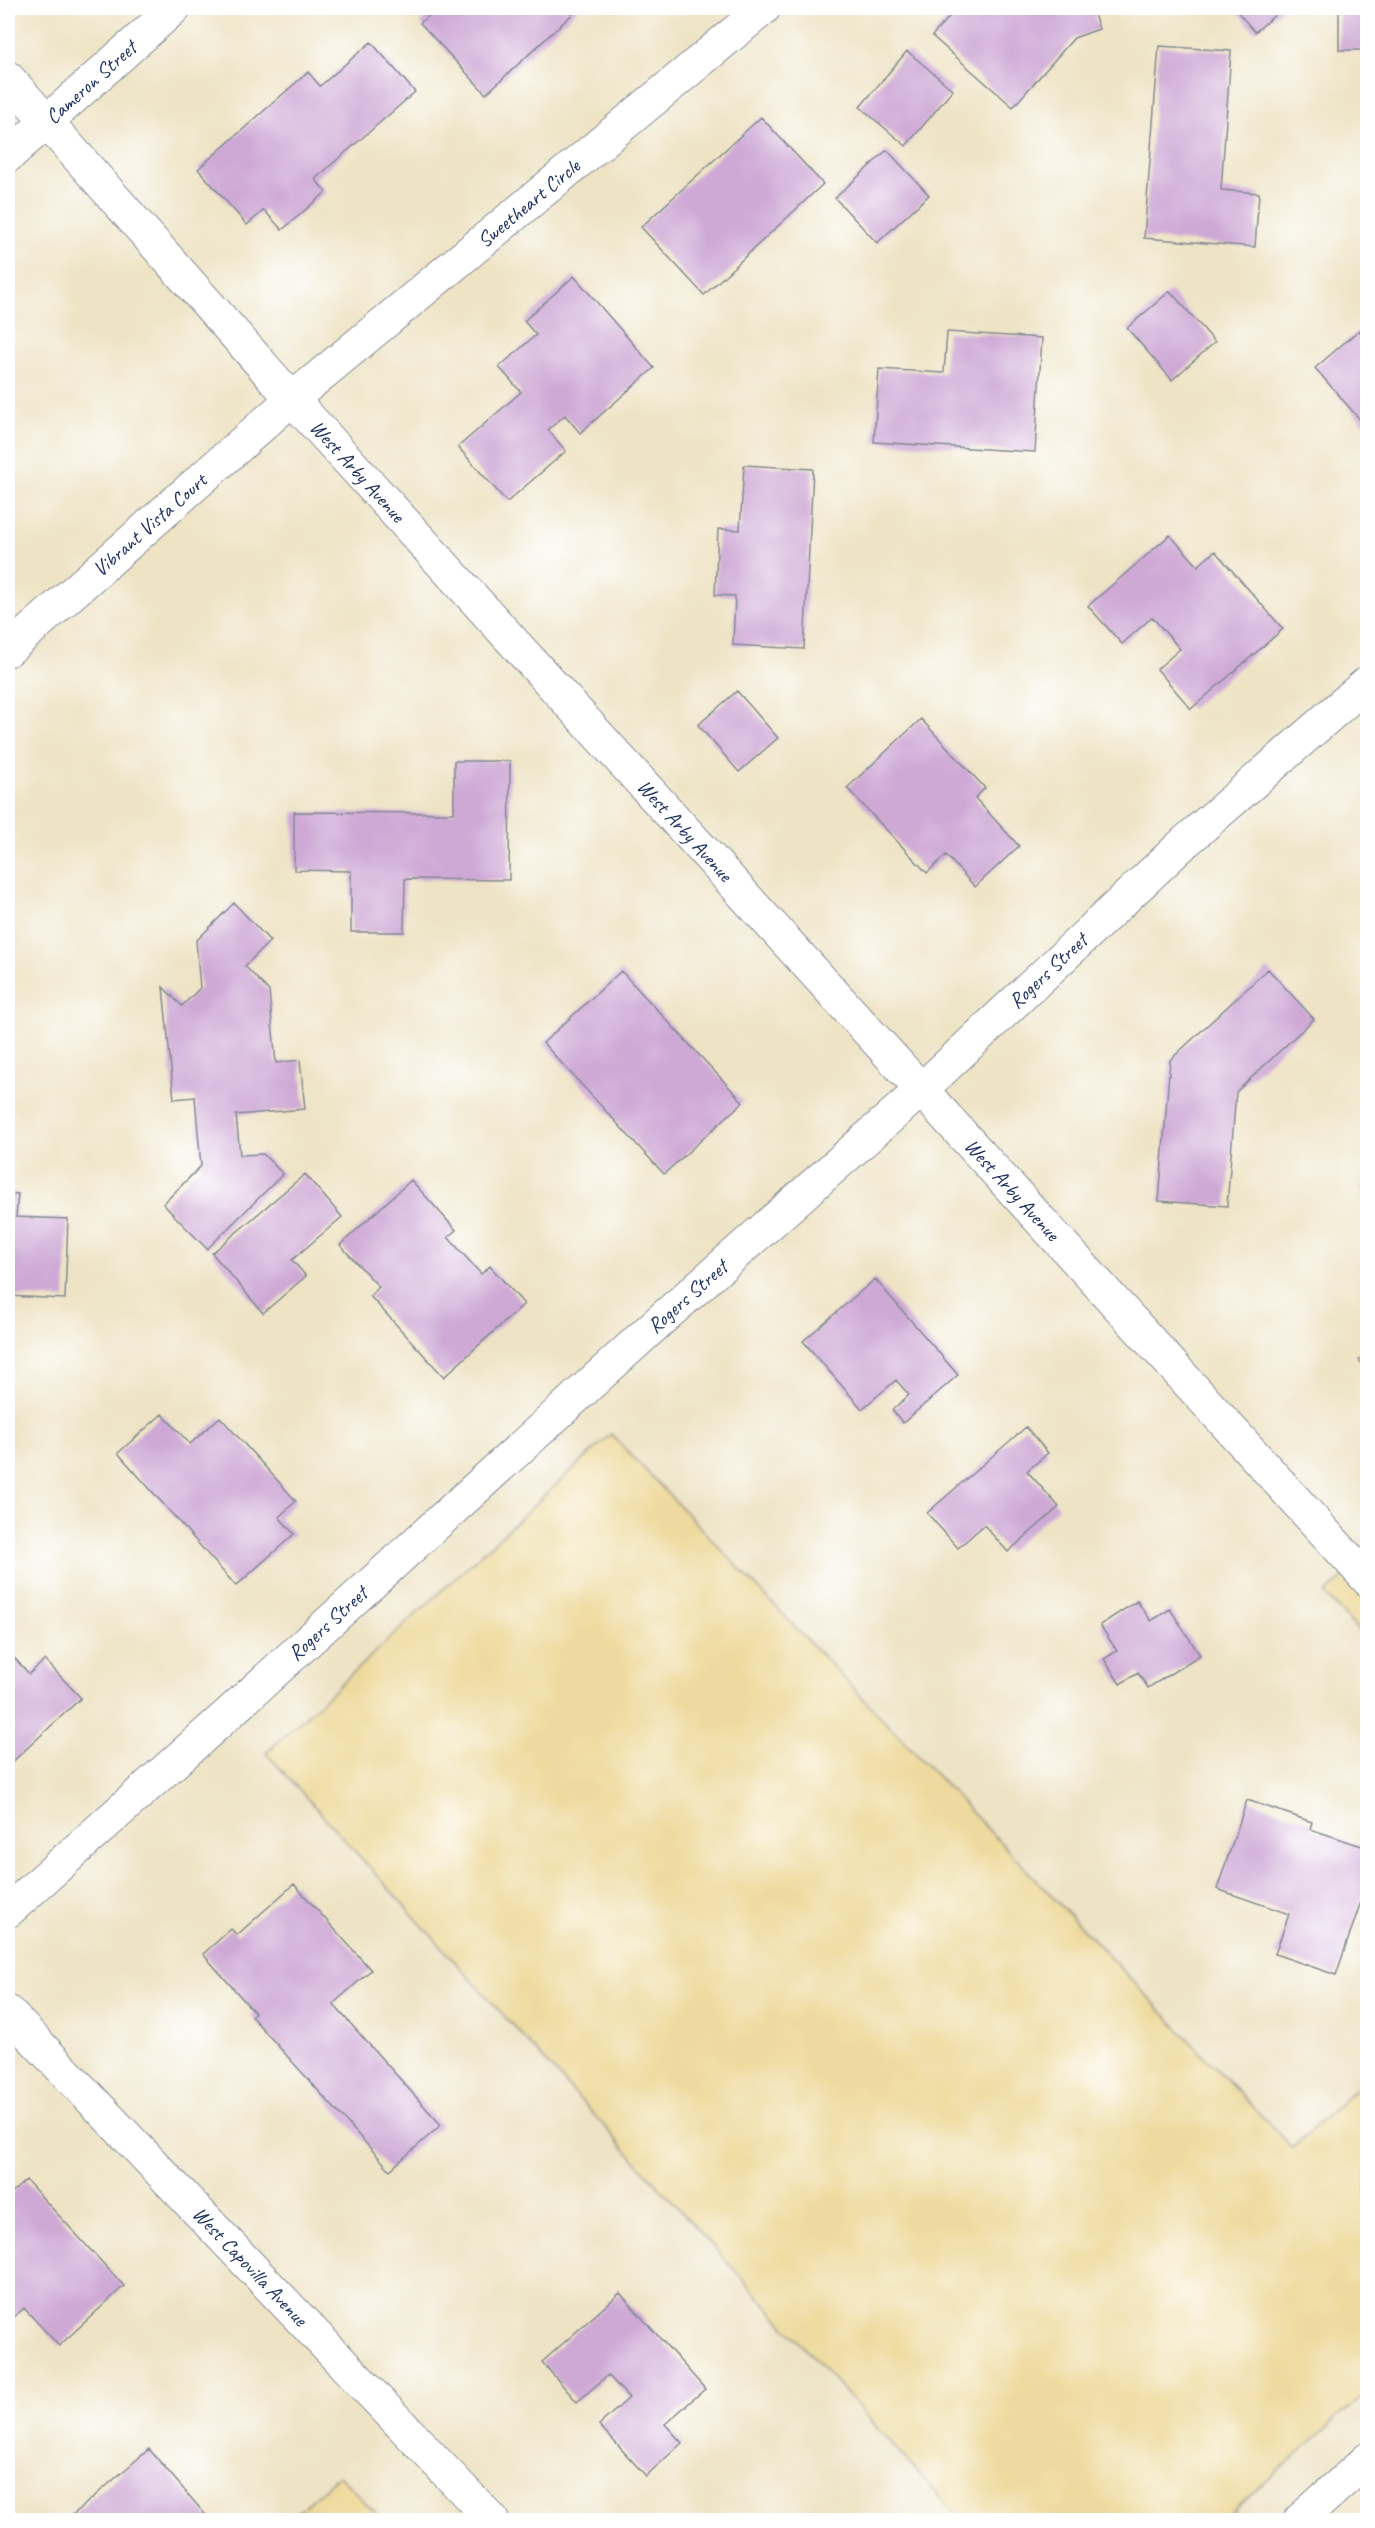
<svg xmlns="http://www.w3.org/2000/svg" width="1375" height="2528" viewBox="0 0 1375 2528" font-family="Caveat,sans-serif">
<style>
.sand{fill:#eeda9e;stroke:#84847e;stroke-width:1.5}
.building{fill:#cea9d5}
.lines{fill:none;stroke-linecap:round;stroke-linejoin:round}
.street-casing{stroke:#848992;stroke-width:35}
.secondary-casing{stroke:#848992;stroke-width:35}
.street{stroke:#fff;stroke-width:33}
.secondary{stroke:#fff;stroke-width:33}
.labels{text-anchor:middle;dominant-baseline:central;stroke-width:5;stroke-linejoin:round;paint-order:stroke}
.street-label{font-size:21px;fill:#1b2f5e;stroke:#fff}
</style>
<rect width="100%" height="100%" fill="#fff"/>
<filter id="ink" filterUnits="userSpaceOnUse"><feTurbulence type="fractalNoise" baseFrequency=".0167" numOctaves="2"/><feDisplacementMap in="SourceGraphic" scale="12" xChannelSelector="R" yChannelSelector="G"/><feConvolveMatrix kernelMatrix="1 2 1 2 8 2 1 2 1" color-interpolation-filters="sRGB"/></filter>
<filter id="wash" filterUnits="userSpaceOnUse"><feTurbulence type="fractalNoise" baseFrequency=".008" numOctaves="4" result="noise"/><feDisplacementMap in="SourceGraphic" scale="24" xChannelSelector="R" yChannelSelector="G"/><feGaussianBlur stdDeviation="1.35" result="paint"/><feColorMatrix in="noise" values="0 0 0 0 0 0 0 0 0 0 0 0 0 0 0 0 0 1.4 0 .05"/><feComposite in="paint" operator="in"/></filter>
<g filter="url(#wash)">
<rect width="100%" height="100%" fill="#eee3c5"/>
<!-- sand -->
<path class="sand" d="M611,1434L1292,2148L1367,2079V2392L1223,2520H961L266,1753Z
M1367,1556V1640L1325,1594Z
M339,2475L382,2520H289Z"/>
<g id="blocks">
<!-- building -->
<path class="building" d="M438,8H579L486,94L420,23Z
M957,8H1092L1099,29L1074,38L1013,107L932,36Z
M1234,8H1283L1255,32Z
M1339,8H1368V50H1339Z
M371,42L415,92L315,179L326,192L282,230L264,210L247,225L198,169L308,72L320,86Z
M1159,46L1231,51L1221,190L1259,193L1255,247L1144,238Z
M907,51L953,90L906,146L860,107Z
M761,117L823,184L704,295L641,227Z
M887,150L929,195L877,243L835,198Z
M574,276L654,368L580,433L565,415L548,430L566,451L507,502L458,447L521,392L499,367L536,335L524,321Z
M1170,291L1215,342L1172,380L1127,328Z
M1359,330L1368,340V429L1315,368Z
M947,332L1042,338L1035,452L874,442L879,369L944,373Z
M744,465L813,469L804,649L733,645L735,596L715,595L718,529L740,530Z
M1170,535L1198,566L1215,551L1283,629L1191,709L1157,669L1180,649L1152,617L1122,644L1088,606Z
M737,691L778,738L739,772L698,725Z
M921,719L985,788L975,798L1019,846L975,887L946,855L927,873L847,788Z
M454,761H510L509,880L405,879L404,932H351V871L294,870V812L454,813Z
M234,903L270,941L245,966L269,991L276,1063L300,1060L305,1109L236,1115L240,1155L263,1154L283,1174L207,1249L163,1204L201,1166L195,1097L174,1099L163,987L182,1006L200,988L196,941Z
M1268,969L1314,1019L1236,1092L1227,1206L1159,1201L1170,1060Z
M621,971L743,1102L664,1174L543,1043Z
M305,1174L342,1217L292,1260L306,1276L263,1313L212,1253Z
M411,1180L456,1230L448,1237L481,1274L490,1266L524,1304L444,1377L370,1296L379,1287L340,1245Z
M1368,1182V1194L1361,1188Z
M8,1193L18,1194L16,1217L68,1219L65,1299L8,1296Z
M875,1279L958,1375L903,1423L892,1410L909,1395L896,1380L862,1409L803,1341Z
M1368,1352V1369L1359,1360Z
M162,1414L190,1444L220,1417L296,1501L279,1517L294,1534L236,1586L118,1453Z
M1026,1427L1048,1453L1027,1471L1059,1507L1008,1552L984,1525L958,1548L927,1513Z
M1137,1601L1151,1621L1170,1609L1200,1655L1148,1688L1138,1673L1120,1684L1104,1659L1117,1651L1100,1625Z
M8,1651L29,1674L45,1660L81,1698L8,1766Z
M1247,1800L1312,1822L1310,1829L1368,1848V1881L1336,1975L1275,1954L1289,1914L1217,1889Z
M294,1884L371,1970L333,2004L441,2125L390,2170L251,2016L255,2013L203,1954L231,1929L237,1935Z
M26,2180L124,2286L59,2346L24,2308L11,2320L8,2316V2196Z
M620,2293L705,2389L665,2424L682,2443L646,2476L599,2425L629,2398L608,2375L577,2402L542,2362Z
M149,2449L210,2520H67Z"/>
</g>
</g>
<g filter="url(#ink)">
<use href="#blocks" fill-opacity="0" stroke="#848992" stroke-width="1.5"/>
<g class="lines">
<!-- street casing -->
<g class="street-casing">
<g id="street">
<path id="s1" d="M8,78L292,399L1368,1580"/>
<path id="s2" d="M8,156L174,8"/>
<path id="s3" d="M8,650L292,399L764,8"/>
<path id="s4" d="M8,1911L226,1716L655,1325L920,1091L1184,843L1368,682"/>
<path id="s5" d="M8,2012L492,2520"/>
</g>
</g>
<!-- secondary casing -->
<g class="secondary-casing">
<path id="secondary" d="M1300,2520L1368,2459"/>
</g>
<!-- street -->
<use href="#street" class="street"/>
<!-- secondary -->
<use href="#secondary" class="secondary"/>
</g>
</g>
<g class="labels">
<!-- street labels -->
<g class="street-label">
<text stroke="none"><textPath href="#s2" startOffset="111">Cameron Street</textPath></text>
<text stroke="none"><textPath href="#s3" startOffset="686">Sweetheart Circle</textPath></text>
<text stroke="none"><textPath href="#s1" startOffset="526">West Arby Avenue</textPath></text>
<text stroke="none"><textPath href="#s3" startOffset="189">Vibrant Vista Court</textPath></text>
<text stroke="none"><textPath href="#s1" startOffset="1012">West Arby Avenue</textPath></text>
<text stroke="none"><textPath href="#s4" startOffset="1402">Rogers Street</textPath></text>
<text stroke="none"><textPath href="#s1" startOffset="1498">West Arby Avenue</textPath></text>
<text stroke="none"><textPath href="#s4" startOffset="916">Rogers Street</textPath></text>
<text stroke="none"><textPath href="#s4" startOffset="430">Rogers Street</textPath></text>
<text stroke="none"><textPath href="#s5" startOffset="351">West Capovilla Avenue</textPath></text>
</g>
</g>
<!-- margin -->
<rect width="1375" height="2528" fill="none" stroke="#fff" stroke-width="30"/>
</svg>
